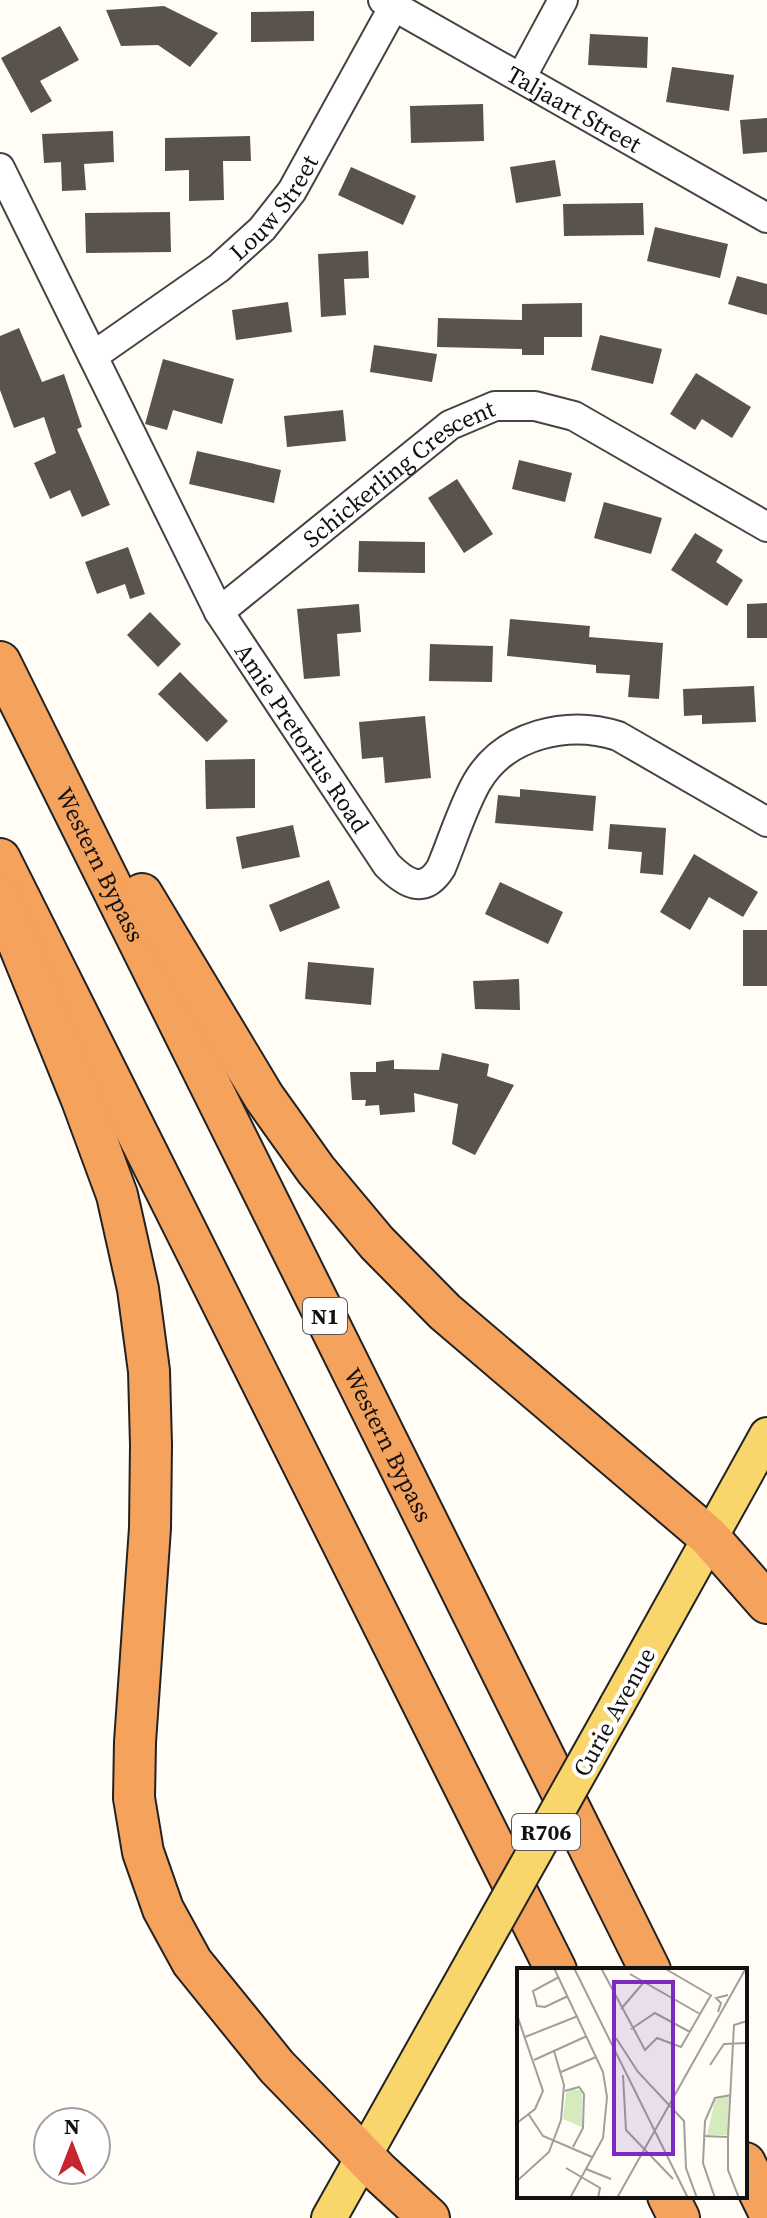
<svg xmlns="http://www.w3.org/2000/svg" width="767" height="2218" viewBox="0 0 767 2218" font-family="'Source Serif 4',serif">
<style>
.building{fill:#5a524d}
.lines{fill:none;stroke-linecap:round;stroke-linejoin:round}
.minor-casing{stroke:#444;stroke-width:32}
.major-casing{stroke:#222;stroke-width:38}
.highway-casing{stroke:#222;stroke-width:44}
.minor{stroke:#fff;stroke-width:28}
.major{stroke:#f9d66b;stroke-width:34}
.highway{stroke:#f5a25d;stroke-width:40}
.major-bridge-casing{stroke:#222;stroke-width:38;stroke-linecap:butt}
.major-bridge{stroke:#f9d66b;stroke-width:34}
.labels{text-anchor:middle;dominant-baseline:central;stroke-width:8;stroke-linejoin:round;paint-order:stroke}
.shield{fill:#fff;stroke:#585858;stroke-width:2}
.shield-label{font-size:22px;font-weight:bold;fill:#111}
.street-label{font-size:24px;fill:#111;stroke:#fff}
.inset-road{fill:none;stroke:#a09f9a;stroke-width:2}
.view{fill:#7b2cbf;fill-opacity:0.15;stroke:#7b2cbf;stroke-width:4}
.inset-edge{fill:none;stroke:#111;stroke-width:4}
</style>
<rect width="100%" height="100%" fill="#fffdf5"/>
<!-- building -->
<path class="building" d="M164,6L218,33L190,67L158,45L121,46L106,10Z
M314,11V41L251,42V12Z
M60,26L79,60L40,81L52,101L31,113L1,58Z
M590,34L648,37L647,68L588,65Z
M672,67L734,75L729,111L666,102Z
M483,104L484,141L411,143L410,106Z
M767,118V152L743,154L740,120Z
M113,131L114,162L84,164L86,190L62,191L61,162L44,163L42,134Z
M250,136L251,161H223L224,200L189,201V170L165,171V138Z
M555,160L561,196L516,203L510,167Z
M351,167L416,196L403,225L338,195Z
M643,203L644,235L564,236L563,204Z
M170,212L171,252L86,253L85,213Z
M655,227L728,244L720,278L647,261Z
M368,251L369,278L344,279L346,315L321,317L318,254Z
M737,276L767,284V315L728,304Z
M288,302L292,332L236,340L232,310Z
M582,303V337H544V355H522V349L437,347L438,318L522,320V304Z
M19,328L42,382L64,374L82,427L77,429L110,505L82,517L70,490L50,499L34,463L56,453L44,417L14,428L0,390V336Z
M600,335L662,349L653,384L591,370Z
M374,345L437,354L432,382L370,372Z
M163,359L234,379L222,424L173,410L167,430L145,424Z
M696,373L751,407L732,438L702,419L695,430L670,414Z
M343,410L346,441L287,447L284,416Z
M197,451L281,470L274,503L189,484Z
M519,460L572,473L565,502L512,489Z
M457,479L493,534L464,553L428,498Z
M604,502L662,518L651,554L594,538Z
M695,533L723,550L716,562L743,580L727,606L671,570Z
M359,541L425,542V573L358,572Z
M128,547L145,594L130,599L125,584L97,594L85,562Z
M767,603V638H747V604Z
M359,604L361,632L337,634L340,676L304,679L297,609Z
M150,612L181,644L158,667L127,635Z
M510,619L590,626L589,637L663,643L659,699L628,697L630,675L596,673V665L507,656Z
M430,644L493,646L492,682L429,681Z
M180,672L228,721L207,742L158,694Z
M754,686L756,722L702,724V715L684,716L683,689Z
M425,716L431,778L385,783L383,757L362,759L359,722Z
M255,759V808L206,809L205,760Z
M520,789L596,796L593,831L495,823L498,795L520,797Z
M610,824L666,828L663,875L640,873L642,852L608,849Z
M293,825L300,857L242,869L236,837Z
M694,854L758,892L743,917L709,897L690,930L660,912Z
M329,880L340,908L280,932L269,905Z
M500,882L563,912L548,944L485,914Z
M743,930H767V986H743Z
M308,962L374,968L371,1005L305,999Z
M519,979L520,1010L475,1009L473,981Z
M442,1053L489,1064L487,1076L514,1085L475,1155L452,1144L458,1104L414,1093L415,1112L380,1115L379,1105L365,1106L366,1100H352L350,1072H376V1062L394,1060V1069L439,1070Z"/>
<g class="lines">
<!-- minor casing -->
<g class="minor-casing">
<g id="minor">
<path id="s1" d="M383,0L767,218"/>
<path d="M521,78L563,0"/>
<path id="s2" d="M0,168L219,612L387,865C406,884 424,895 441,868C452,842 463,806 477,782C505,734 568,720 618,736L767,822"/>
<path id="s3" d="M93,356L219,268L262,229L292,191L394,6"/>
<path id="s4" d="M219,612L450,425L495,406H535L574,416L767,527"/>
</g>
</g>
<!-- major casing -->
<g class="major-casing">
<path id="major" d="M617,1705L767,1435
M329,2218L475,1958"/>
</g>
<!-- highway casing -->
<g class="highway-casing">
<g id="highway">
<path id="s5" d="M0,662L650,1970"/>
<path d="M0,859L556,1970"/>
<path d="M142,894L264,1097L316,1170L377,1243L445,1312L709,1537L767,1603"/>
<path d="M0,898L82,1100L117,1195L138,1289L149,1371L151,1445L150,1528L135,1742L134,1798L143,1852L163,1909L192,1962L277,2067L379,2172L429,2218"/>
<path d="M745,2163L767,2208"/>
<path d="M668,2196L679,2218"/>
</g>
</g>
<!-- minor -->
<use href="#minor" class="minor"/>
<!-- major -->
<use href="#major" class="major"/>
<!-- highway -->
<use href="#highway" class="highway"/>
<!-- major-bridge casing -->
<g class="major-bridge-casing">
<path id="major-bridge" d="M475,1958L617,1705"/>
</g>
<!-- major-bridge -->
<use href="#major-bridge" class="major-bridge"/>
</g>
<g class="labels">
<!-- shield labels -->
<g class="shield">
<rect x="303" y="1298" width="44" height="36" rx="6"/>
<rect x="512" y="1814" width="68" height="36" rx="6"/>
</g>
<g class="shield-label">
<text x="325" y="1316">N1</text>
<text x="546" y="1832">R706</text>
</g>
<!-- street labels -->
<g class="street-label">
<text stroke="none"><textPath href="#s1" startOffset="220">Taljaart Street</textPath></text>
<text stroke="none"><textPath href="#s3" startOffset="236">Louw Street</textPath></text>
<text stroke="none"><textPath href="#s4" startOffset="228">Schickerling Crescent</textPath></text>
<text stroke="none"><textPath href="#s2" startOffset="646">Amie Pretorius Road</textPath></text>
<text stroke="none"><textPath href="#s5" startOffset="226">Western Bypass</textPath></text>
<text stroke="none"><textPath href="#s5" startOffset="874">Western Bypass</textPath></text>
<text transform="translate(614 1712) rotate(-61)">Curie Avenue</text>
</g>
</g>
<!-- overview -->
<g transform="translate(517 1968)">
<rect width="230" height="230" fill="#fffdf5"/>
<path d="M57,121L65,123V159L46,151L49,125ZM212,127L211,167H190L198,132Z" fill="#d5ebbd"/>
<path class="inset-road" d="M37,0L86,104L90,129L86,170L53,230M57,0L171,230M84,0L128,82L140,70L164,79L194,27M147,0L195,28M113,6L183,46M42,9L16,23L20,38L28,39L51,28M104,41L127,14M201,44L204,35L199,30L211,27M0,47L26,123L18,141L0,155M114,61L138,45L173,64M8,69L61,48M99,70L121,104L167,153L169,200L180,230M17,92L70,68M193,97L207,76L230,75M44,104L79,89M106,107L109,162L156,211M48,123L62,119L67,126L66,160L56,179M12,147L26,168L75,189M186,168L211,169M49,200L83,220L81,230M69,201L94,211M0,213L32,184L44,152L47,117L37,83M100,230L229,0M198,230L186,195L188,153L198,130L214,127M222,230L211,202V169L217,57L230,53"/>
<path class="view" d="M97,14H156V186H97Z"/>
<rect width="230" height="230" class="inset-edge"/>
</g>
<!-- north arrow -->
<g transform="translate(72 2146)"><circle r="38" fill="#ffffff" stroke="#a0a0a0" stroke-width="2"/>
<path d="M0-6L14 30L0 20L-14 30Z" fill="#c4262e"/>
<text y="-12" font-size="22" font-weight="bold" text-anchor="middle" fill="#111111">N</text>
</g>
</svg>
